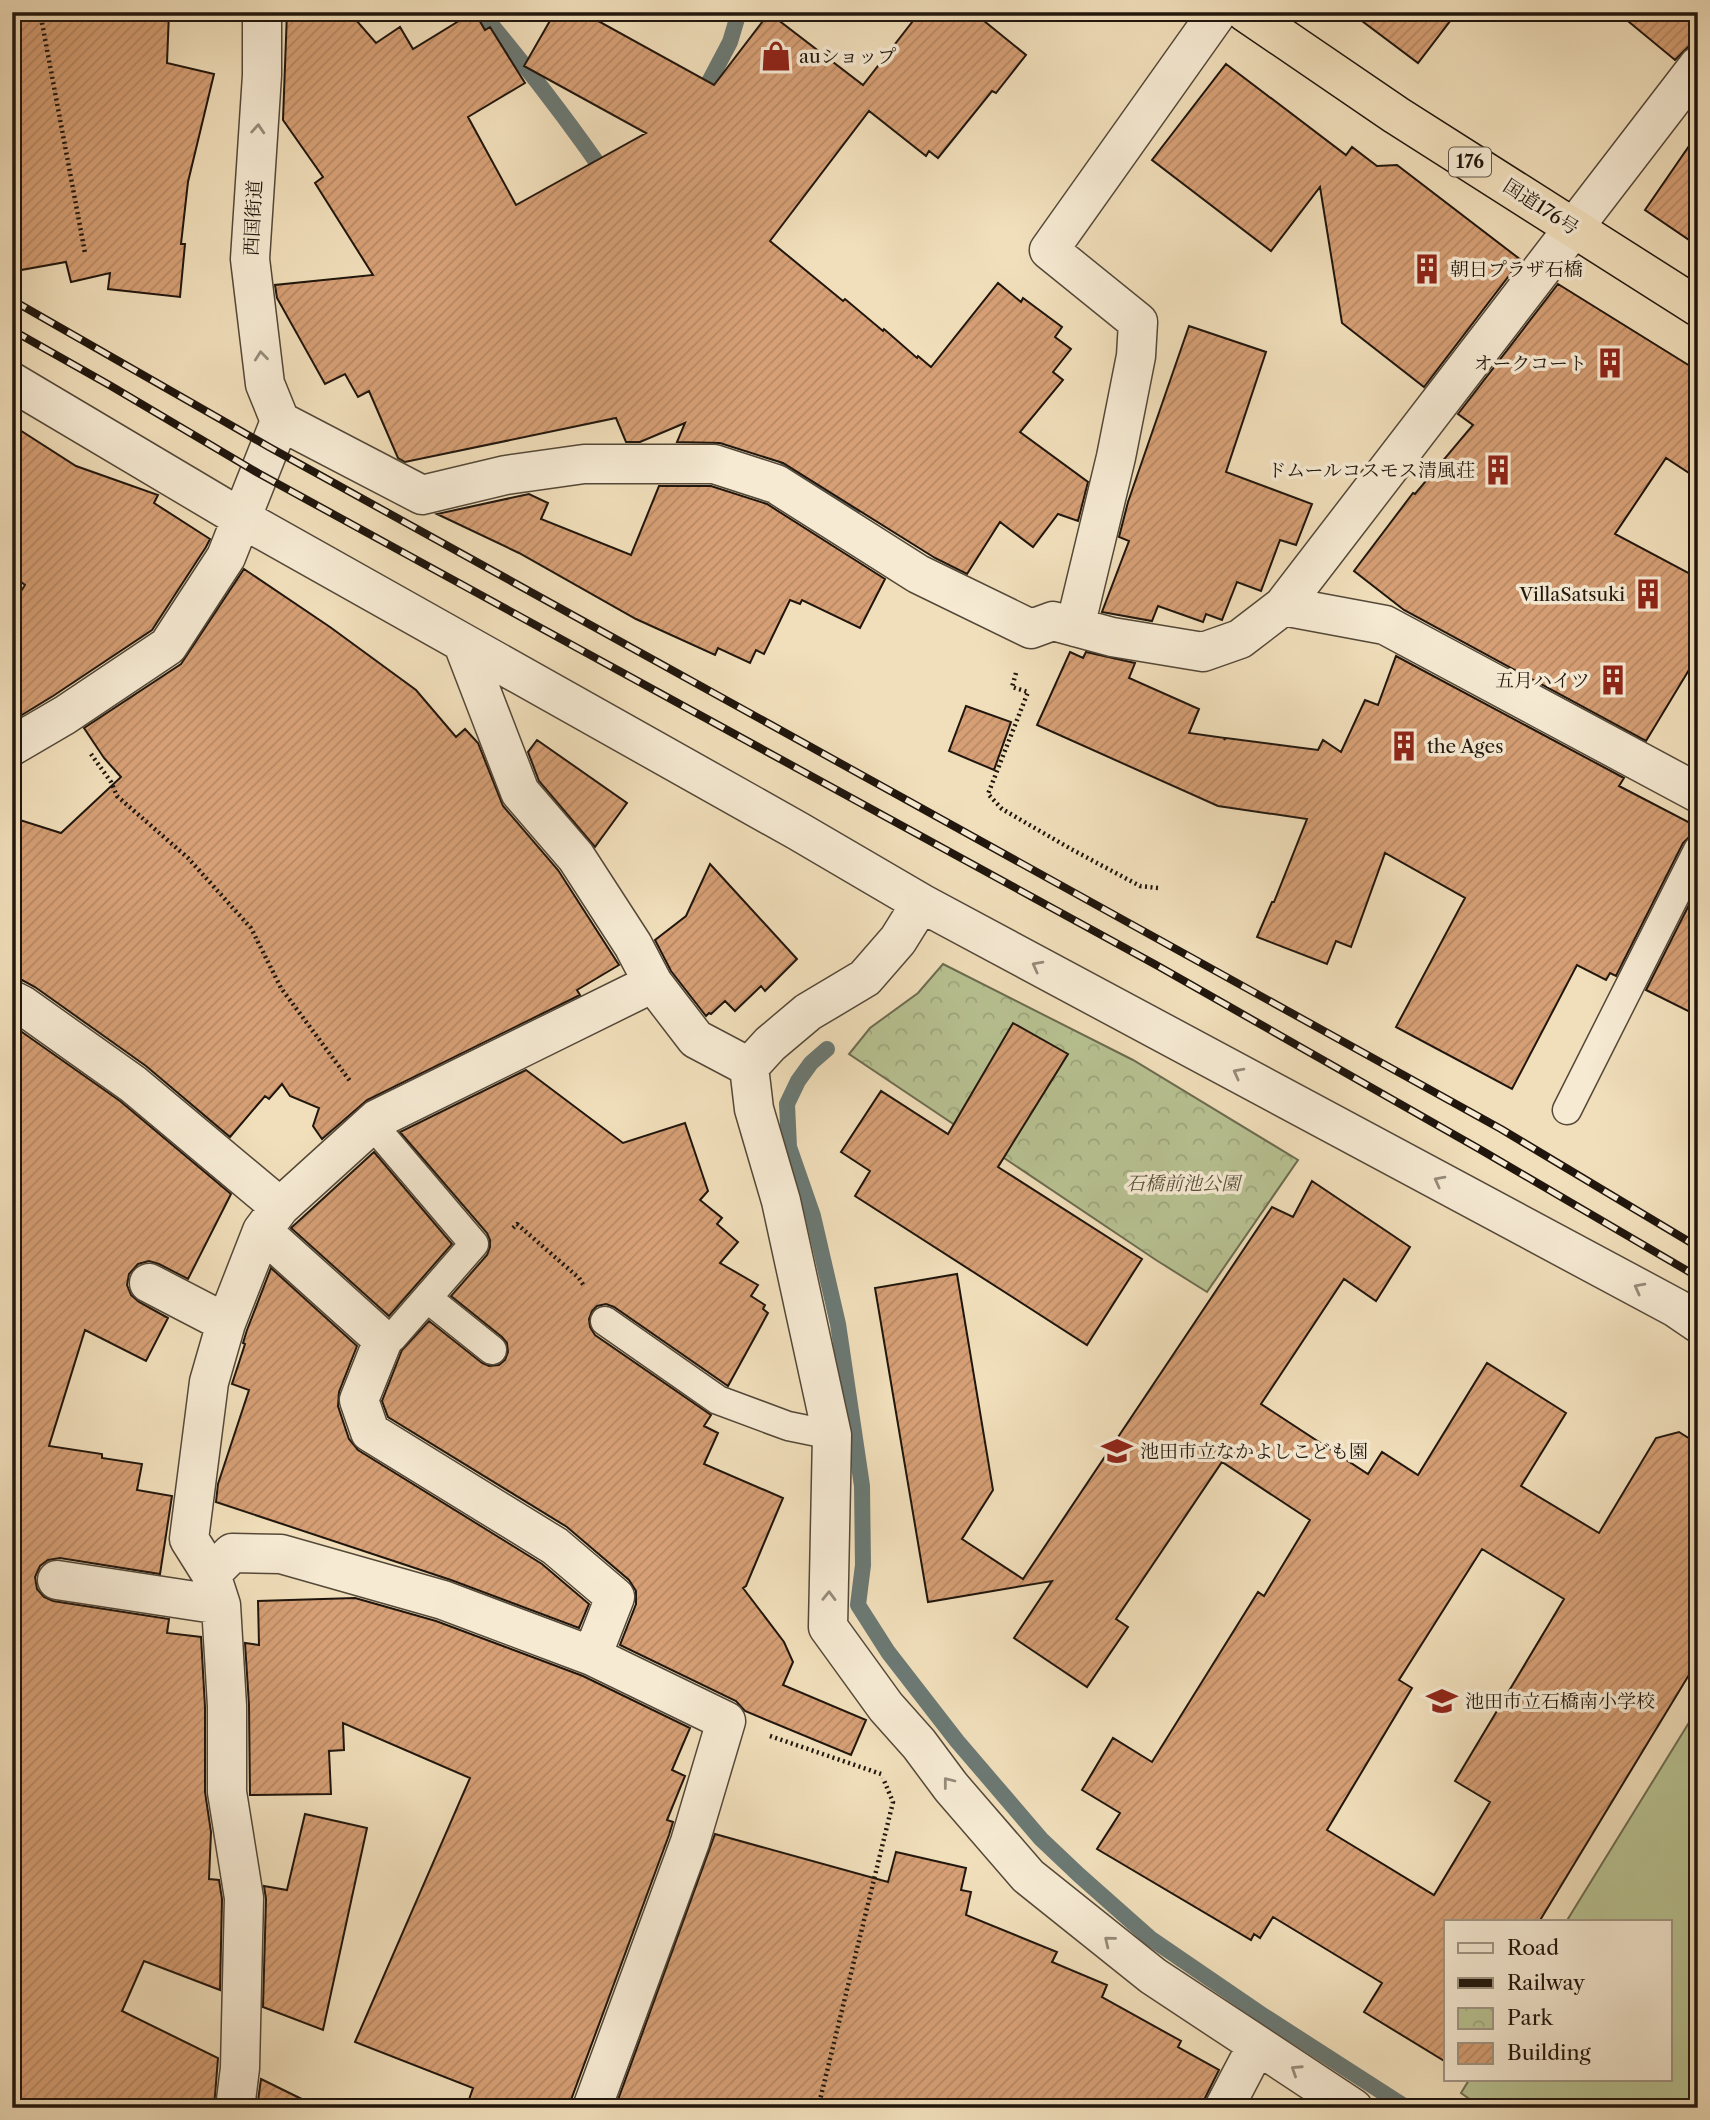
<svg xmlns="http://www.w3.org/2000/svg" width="1710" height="2120" viewBox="0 0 1710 2120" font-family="'Libre Caslon Text','Noto Serif JP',serif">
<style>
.park{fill:url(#park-crowns);stroke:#6c6c50;stroke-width:2}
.pitch{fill:#b8c292;stroke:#6c6c50;stroke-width:2}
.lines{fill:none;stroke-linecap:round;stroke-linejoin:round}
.stream{stroke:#6b7974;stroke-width:16}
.building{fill:url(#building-hatch);stroke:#20160d;stroke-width:2;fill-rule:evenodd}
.service-casing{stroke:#544838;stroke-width:31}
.minor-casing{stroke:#544838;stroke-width:41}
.trunk-casing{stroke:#20160d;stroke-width:41}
.path{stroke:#20160d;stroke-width:4.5;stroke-dasharray:2 3.5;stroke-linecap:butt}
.service{stroke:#f6ead3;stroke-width:28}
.minor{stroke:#f6ead3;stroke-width:38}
.trunk{stroke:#f1dfbb;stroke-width:38}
.rail-casing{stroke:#20160d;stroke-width:8}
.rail{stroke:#f6ead3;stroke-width:5;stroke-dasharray:16;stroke-linecap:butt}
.oneway{stroke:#968b7a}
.labels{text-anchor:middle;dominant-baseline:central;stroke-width:7;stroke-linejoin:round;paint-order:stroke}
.shield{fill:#f6ead3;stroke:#605648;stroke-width:2}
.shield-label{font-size:18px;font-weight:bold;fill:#20160d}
.poi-label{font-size:19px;fill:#20160d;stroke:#f6ead3;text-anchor:start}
.street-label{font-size:19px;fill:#20160d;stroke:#f6ead3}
.park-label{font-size:19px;font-style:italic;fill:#55523c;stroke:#f6ead3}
</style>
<defs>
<pattern id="park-crowns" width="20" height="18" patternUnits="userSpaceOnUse" patternTransform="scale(1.75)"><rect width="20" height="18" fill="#b8c292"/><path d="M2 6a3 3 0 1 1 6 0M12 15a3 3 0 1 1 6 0" fill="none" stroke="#9ea67d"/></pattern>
<pattern id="building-hatch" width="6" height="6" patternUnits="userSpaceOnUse" patternTransform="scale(1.75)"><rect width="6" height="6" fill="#d69f75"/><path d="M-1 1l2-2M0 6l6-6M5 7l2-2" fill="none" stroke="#b78864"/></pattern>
</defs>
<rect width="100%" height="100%" fill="#f1dfbb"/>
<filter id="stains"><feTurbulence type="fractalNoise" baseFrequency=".00286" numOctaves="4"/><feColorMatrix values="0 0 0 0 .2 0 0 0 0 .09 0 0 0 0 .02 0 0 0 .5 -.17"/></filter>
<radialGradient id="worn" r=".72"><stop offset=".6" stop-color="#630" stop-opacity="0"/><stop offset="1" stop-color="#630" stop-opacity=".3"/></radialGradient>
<!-- park -->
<path class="park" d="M943,964L1133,1060L1298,1160L1207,1292L1156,1260L849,1054L870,1028L918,993Z"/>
<!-- pitch -->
<path class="pitch" d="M1698,1708V2108H1482L1461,2093L1469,2080H1670V1922H1566Z"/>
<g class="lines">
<!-- stream -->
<path class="stream" d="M481,12C526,66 568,120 607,177
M700,99L730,42L739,12
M785,457L800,474L852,511
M827,1049L811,1063L798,1081L787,1104L789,1147L813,1216L838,1324L862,1486L863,1565L858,1605L888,1652L957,1741L1041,1839L1079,1875L1150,1938L1264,2016L1407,2108"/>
</g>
<!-- building -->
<path class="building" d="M12,12H169L167,63L214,74L188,182L181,244H185L180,297L108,289L110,273L71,282L66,262L21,270L17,246L12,247Z
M287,12H349L376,43L400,27L413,49L467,16L471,21L478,18L485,30L490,27L525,83L468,117L516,205L646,133L524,66L555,12H582L714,85L769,13L863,85L920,12H973L1026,55L996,93L992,91L938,158L929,151L926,156L869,111L770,241L843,301L845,299L883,331L884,329L917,358L918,356L931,367L998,283L1021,302L1023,298L1062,327L1055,337L1071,349L1053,372L1063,380L1020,432L1088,482L1078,521L1058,514L1033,547L1000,522L967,574L935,558L783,463L720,443L677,442L685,423L640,442H626L616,418L405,462L398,458L369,391L358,397L345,374L325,384L277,298L275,285L373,275L315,183L323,177L283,120Z
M1350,12H1457L1418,63Z
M1617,12H1698V45L1689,46L1675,60Z
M1226,64L1346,155L1352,147L1377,166L1397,165L1521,260L1424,387L1342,323L1320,187L1271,251L1152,160Z
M1698,133V246L1645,210Z
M1558,284L1698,371V479L1666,458L1615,534L1698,578V655L1646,741L1404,610L1354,571L1413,493L1415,494L1473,425L1458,414Z
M1189,326L1266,352L1226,472L1312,504L1296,545L1280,540L1261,591L1237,582L1222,620L1206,614L1203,622L1158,606L1152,621L1102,612L1129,541L1119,537L1128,502Z
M12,425L76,466L158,495L154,503L210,539L206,547L152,630L53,696L12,721V605L25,585L12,575Z
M659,486H711L767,504L885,579L860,628L802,600L800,604L790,600L764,654L756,650L750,663L718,648L715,655L636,619L519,553L437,514L529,494L548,503L541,519L631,555Z
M244,569L330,627L416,690L456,737L465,729L478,743L503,806L558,870L619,965L577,990L580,995L367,1100L322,1139L313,1126L319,1108L290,1096L282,1084L269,1099L265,1096L230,1137L146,1066L35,987L22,980L12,978V843L16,839L20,820L61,833L121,777L104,758L84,728L181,664Z
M1070,652L1083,658L1086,652L1135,663L1129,678L1199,709L1189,733L1225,738L1224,740L1226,738L1318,750L1323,740L1341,752L1365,700L1378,705L1396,656L1624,778L1619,786L1698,827V833L1690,836L1683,843L1616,976L1610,973L1606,980L1577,965L1512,1089L1396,1027L1465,898L1385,853L1351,947L1336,941L1327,964L1257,937L1272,902H1274L1307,819L1218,806L1037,725Z
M966,706L1011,722L994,770L949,751Z
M537,740L627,803L595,847L539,781L528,752Z
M710,864L797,959L765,991L761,986L735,1011L725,1001L711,1014L709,1013L706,1016L671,971L655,940L686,916Z
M1698,887V1016L1646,990Z
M1013,1023L1068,1054L998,1167L1142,1259L1087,1345L855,1196L870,1171L841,1152L881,1091L948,1134Z
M12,1025L120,1101L231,1194L188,1279L159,1264L149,1261L138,1264L129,1274L127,1285L131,1295L139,1302L168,1318L146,1361L85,1330L49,1446L102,1454V1458L142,1464L137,1490L172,1496L160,1574L60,1558L48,1560L40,1566L35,1577L37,1589L44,1597L53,1601L169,1619L167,1633L201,1637L205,1707V1792L211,1832L209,1879L219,1880L222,1899L220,1990L144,1961L122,2011L218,2058L214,2108H180L112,2102L111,2106L49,2102L48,2108H38L12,2101Z
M526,1070L623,1143L685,1123L708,1191L700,1200L722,1218L717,1224L738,1242L720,1263L758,1285L751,1296L765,1305L763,1309L768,1313L728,1386L614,1307L606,1304L597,1306L592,1311L589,1319L590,1327L595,1335L711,1415L704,1426L718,1433L704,1464L783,1498L746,1586L743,1588L784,1642L793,1662L783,1685L866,1720L851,1755L745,1711L736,1701L620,1645L636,1604V1591L629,1580L567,1527L388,1417L382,1401L402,1350L429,1321L482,1363L489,1366L499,1365L505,1360L508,1352L507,1343L502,1337L451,1296L487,1255L490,1247V1240L487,1233L400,1132Z
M374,1152L452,1244L389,1316L291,1228Z
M1312,1181L1410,1247L1376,1301L1344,1279L1261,1404L1368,1474L1382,1452L1418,1475L1487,1363L1566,1413L1521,1486L1599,1533L1656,1438L1679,1432L1698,1444V1660L1539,1922H1446V2062L1364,2012L1382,1983L1273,1917L1260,1938L1254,1934L1251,1940L1097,1849L1120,1813L1082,1790L1113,1738L1152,1762L1258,1592L1264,1596L1310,1520L1222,1462L1116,1619L1128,1627L1087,1687L1014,1638L1052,1581L928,1602L875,1288L957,1274L993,1490L962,1539L1023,1579L1272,1207L1293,1217ZM1482,1549L1564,1599L1455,1781L1490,1802L1434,1895L1327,1830L1412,1688L1399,1680Z
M271,1268L357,1346L339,1392L338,1406L349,1439L358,1450L542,1564L589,1604L579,1628L451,1580L216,1502L218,1484L249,1390L232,1384L245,1344L243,1343L247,1330Z
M355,1598L436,1621L583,1676L690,1728L672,1770L685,1776L667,1820L673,1822L669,1835L571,2100V2108H466L473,2088L355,2042L470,1778L343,1723L344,1750L329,1751L331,1794L250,1795L249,1705L245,1643L259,1645L258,1601Z
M305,1814L367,1828L323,2030L263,2007L266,1899L264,1886L287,1890Z
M715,1834L888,1882L896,1852L966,1868L961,1890L971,1892L966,1915L1057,1952L1052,1962L1107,1985L1102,1997L1181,2041L1178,2047L1219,2070L1205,2098L1202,2108H615Z
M261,2079L320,2108H257Z"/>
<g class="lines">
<!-- service casing -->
<g class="service-casing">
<path id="service" d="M1567,1110L1698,850
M372,1124L474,1244L392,1338L383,1340
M427,1298L492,1350
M605,1321L718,1400L788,1426L832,1435"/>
</g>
<!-- minor casing -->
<g class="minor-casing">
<path id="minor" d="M262,12V75L250,259L265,384L280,421
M12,382L241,518L798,831L921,903L1676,1308L1698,1323
M280,421L422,495L506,475L584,464H714L776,484L918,574L1031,629L1053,621L1112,637L1203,652L1240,639L1283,606L1698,66
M1283,606L1385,625L1698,793
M1075,627L1116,457L1136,356L1138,322L1049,250L1218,12
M463,644L520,792L576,857L633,945L653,983L696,1039L749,1067
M12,746L65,715L168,646L226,557L280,421
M921,903L898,940L865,978L808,1012L770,1044L749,1067L754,1109L781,1201L832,1435L828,1627L886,1707L919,1744L951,1787L1028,1876L1153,1976L1353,2108
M12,1000L22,1005L133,1084L280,1207
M262,1231L383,1340L359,1400L370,1432L555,1546L615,1597L592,1656
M149,1283L226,1323
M211,1574L232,1553L281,1554L443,1600L592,1656L726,1721L690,1842L592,2108
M57,1580L221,1605
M235,2108L240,2068L244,1898L227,1792V1706L221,1605L211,1574L189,1539L209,1382L226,1323L262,1231L280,1207L377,1119L653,983
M1224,2108L1257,2045"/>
</g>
<!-- trunk casing -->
<g class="trunk-casing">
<path id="trunk" d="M1245,12L1396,115L1698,307"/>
</g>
<!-- path -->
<path class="path" d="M40,12L85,253
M1016,673L1012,687L1028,692L988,794L1002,809L1071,849L1140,886L1158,888
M91,754L111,782L117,796L188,858L251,928L281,988L350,1081
M513,1228L517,1224L579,1278L584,1286
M770,1736L881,1774
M818,2108L893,1802L883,1778"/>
<!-- service -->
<use href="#service" class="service"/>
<!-- minor -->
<use href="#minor" class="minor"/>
<!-- trunk -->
<use href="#trunk" class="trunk"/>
<!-- rail casing -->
<g class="rail-casing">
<path id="rail" d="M12,300L269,447L1501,1129L1698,1247
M12,330L111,386L258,473L1158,966L1481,1150L1698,1277"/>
</g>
<!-- rail -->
<use href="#rail" class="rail"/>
</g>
<!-- one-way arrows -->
<defs><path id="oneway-chevron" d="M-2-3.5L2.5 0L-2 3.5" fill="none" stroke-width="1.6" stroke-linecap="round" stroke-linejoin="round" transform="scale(1.75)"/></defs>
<g class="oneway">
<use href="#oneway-chevron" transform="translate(258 129) rotate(-86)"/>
<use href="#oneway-chevron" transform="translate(261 356) rotate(-96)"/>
<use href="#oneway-chevron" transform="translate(1037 966) rotate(-152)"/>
<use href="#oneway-chevron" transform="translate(1238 1073) rotate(-152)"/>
<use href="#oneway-chevron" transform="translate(1439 1181) rotate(-152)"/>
<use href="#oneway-chevron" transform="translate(1639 1288) rotate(-152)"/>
<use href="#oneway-chevron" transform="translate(829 1596) rotate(-89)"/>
<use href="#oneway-chevron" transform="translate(948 1782) rotate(-128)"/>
<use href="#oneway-chevron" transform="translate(1109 1941) rotate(-141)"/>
<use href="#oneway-chevron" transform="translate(1296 2070) rotate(-147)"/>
</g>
<!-- icons -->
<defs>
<g id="shop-bare" transform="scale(2.415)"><path d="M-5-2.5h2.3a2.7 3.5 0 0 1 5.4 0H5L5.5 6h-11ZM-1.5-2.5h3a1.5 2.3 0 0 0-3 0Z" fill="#8f2418" stroke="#f6ead3" stroke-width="2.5" paint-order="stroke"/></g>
<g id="building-bare" transform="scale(2.415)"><path d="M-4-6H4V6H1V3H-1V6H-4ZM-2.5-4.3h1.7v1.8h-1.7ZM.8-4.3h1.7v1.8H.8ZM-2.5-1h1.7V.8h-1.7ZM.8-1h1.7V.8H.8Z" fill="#8f2418" stroke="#f6ead3" stroke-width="2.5" paint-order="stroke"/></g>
<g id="school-bare" transform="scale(2.415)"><path d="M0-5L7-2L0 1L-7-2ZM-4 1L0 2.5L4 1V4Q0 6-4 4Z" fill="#8f2418" stroke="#f6ead3" stroke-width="2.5" paint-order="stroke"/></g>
</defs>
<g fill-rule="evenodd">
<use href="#shop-bare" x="776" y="56"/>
<use href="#building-bare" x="1427" y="269"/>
<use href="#building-bare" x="1610" y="363"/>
<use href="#building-bare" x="1498" y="470"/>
<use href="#building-bare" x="1648" y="594"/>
<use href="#building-bare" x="1613" y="680"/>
<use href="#building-bare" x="1404" y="746"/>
<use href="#school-bare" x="1117" y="1451"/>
<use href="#school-bare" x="1442" y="1701"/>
</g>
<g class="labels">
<!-- shield labels -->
<rect class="shield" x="1449" y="147.5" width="42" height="29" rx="5"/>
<g class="shield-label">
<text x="1470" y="162">176</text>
</g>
<!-- poi labels -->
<g class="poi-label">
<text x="799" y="56">auショップ</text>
<text x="1450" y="269">朝日プラザ石橋</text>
<text x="1587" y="363" text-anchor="end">オークコート</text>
<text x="1475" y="470" text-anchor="end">ドムールコスモス清風荘</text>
<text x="1625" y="594" text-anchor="end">VillaSatsuki</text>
<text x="1590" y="680" text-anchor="end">五月ハイツ</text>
<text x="1427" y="746">the Ages</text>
<text x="1140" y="1451">池田市立なかよしこども園</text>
<text x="1465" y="1701">池田市立石橋南小学校</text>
</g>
<!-- street labels -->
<g class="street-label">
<text transform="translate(1541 207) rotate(33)">国道176号</text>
<text transform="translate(253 218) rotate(-87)">西国街道</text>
</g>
<!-- park labels -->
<g class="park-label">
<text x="1183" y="1183">石橋前池公園</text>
</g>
</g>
<!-- margin -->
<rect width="1710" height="2120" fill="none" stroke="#f1dfbb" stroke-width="42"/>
<rect x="14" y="14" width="1682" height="2092" fill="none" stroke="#20160d" stroke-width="3.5"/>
<rect x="21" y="21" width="1668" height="2078" fill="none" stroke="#20160d" stroke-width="2"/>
<!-- legend -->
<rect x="1444" y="1920" width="228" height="161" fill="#f6ead3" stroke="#a09584" stroke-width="2"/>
<rect x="1458" y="1943" width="35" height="10" fill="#f6ead3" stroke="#a09584" stroke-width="2"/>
<text x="1507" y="1955" font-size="21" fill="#20160d">Road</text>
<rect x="1458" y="1978" width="35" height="10" fill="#20160d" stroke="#a09584" stroke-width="2"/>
<text x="1507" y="1990" font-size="21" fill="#20160d">Railway</text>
<rect x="1458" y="2008" width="35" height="21" fill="url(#park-crowns)" stroke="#a09584" stroke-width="2"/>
<text x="1507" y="2025" font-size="21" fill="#20160d">Park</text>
<rect x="1458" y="2043" width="35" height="21" fill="url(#building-hatch)" stroke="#a09584" stroke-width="2"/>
<text x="1507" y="2060" font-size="21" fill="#20160d">Building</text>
<rect width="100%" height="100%" filter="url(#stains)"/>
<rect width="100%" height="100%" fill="url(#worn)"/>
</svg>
